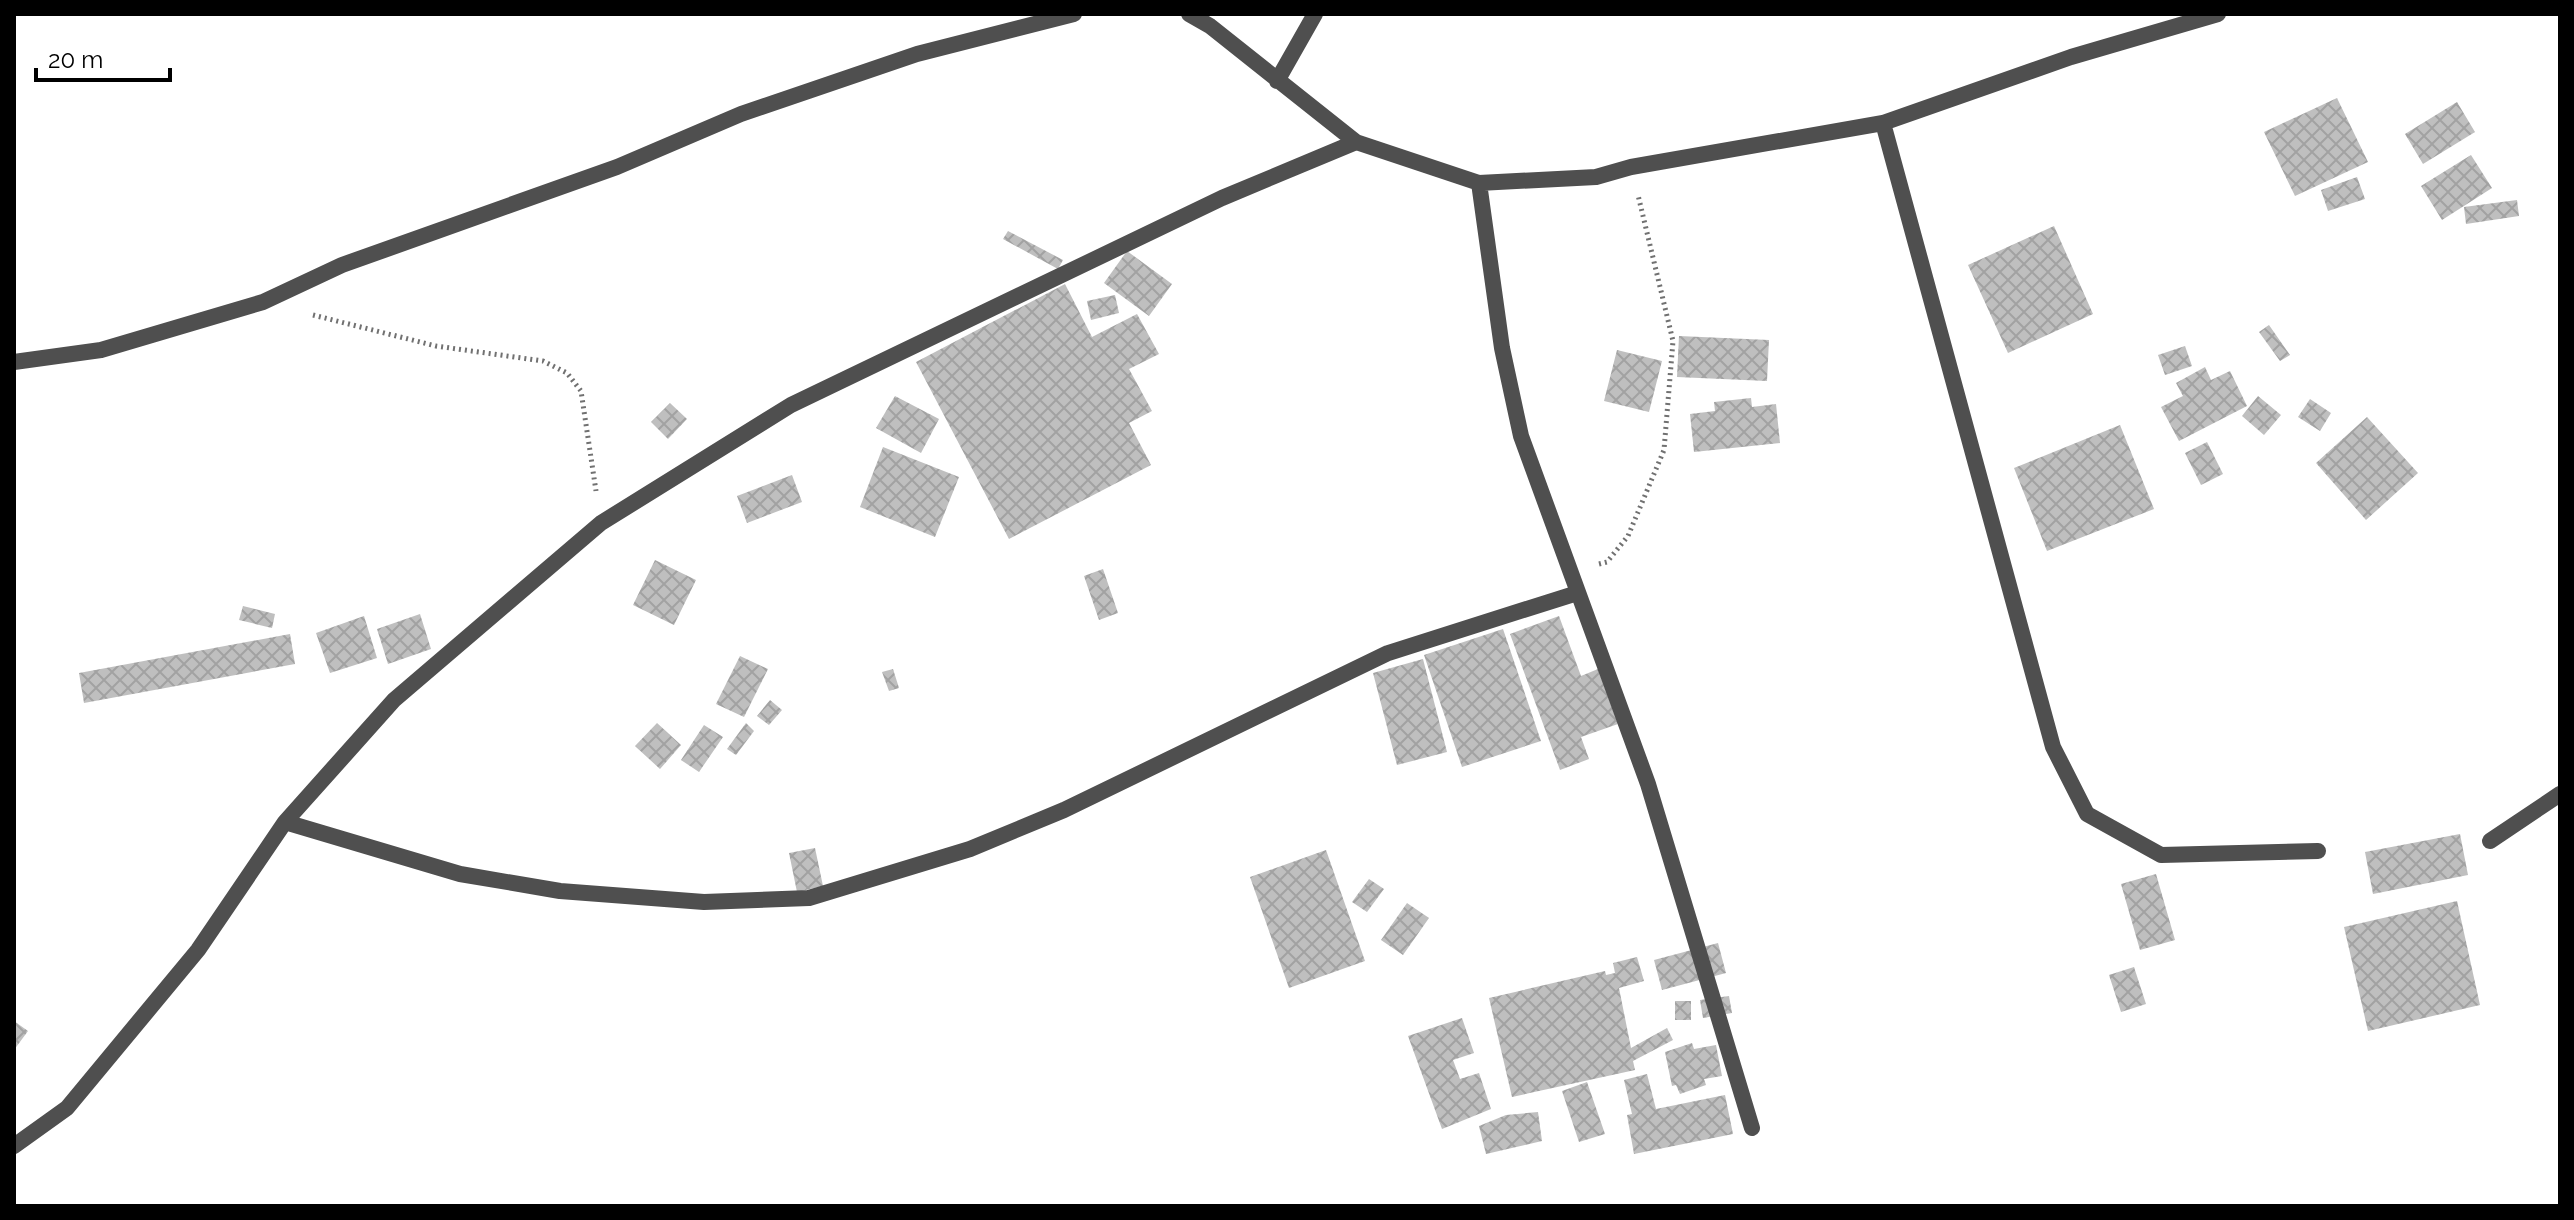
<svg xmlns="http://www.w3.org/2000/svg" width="2574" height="1220" viewBox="0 0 2574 1220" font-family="Raleway,sans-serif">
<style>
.building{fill:url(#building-cross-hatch)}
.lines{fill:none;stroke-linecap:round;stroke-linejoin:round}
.path{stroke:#717171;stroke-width:5;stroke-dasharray:2 4;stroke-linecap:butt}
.street{stroke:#4f4f4f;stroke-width:16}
</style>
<defs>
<pattern id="building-cross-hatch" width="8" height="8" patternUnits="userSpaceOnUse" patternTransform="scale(2)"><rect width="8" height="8" fill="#bfbfbf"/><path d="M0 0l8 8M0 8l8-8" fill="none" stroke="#a2a2a2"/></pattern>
</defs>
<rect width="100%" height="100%" fill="#fff"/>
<!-- building -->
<path class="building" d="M2337,98L2368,162L2295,196L2264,132Z
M2457,102L2475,132L2423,164L2405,134Z
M2471,155L2492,188L2442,220L2421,186Z
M2357,177L2365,199L2328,211L2321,190Z
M2517,200L2519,216L2466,224L2464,207Z
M2054,226L2093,314L2008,353L1968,265Z
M1008,231L1063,260L1058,269L1003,239Z
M1127,251L1172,284L1149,316L1104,283Z
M1065,284L1092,337L1137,314L1159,354L1129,369L1152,411L1129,423L1151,465L1009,539L916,362Z
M1115,295L1119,313L1091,320L1087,301Z
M2269,325L2290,355L2280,361L2259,332Z
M1679,336L1769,340L1767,381L1677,377Z
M2185,346L2192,366L2165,375L2158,355Z
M1617,350L1662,361L1649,412L1604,401Z
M2205,367L2211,380L2230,371L2247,406L2179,441L2161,407L2183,396L2176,383Z
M895,396L939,419L921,453L876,428Z
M2258,396L2281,415L2264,435L2242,416Z
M1751,398L1752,407L1776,404L1780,443L1694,452L1690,414L1715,411L1714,402Z
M2310,399L2331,413L2320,431L2298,417Z
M670,403L687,419L668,439L651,422Z
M2367,417L2418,473L2366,520L2316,463Z
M2120,425L2154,509L2047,551L2014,468Z
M2207,442L2223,474L2201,485L2185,453Z
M883,447L959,477L935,537L860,507Z
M792,475L802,502L747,523L737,496Z
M655,560L696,580L674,625L633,605Z
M1103,569L1118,613L1099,620L1084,576Z
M243,606L275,614L272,628L239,620Z
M420,614L431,649L388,664L377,629Z
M364,616L377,658L330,673L316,633Z
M1559,616L1581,676L1598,669L1618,724L1581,737L1589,759L1560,770L1510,634Z
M1503,629L1541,741L1462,767L1424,655Z
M290,634L295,664L84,703L79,673Z
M740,656L768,669L744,717L716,704Z
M1423,659L1447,752L1397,765L1373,673Z
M893,669L899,688L889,691L882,672Z
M770,700L782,710L769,725L757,716Z
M657,723L681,745L660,769L635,746Z
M746,723L754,731L736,755L727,749Z
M704,725L723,737L699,772L681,760Z
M2460,834L2468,875L2373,894L2365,852Z
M815,848L823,886L797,892L789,853Z
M1326,850L1365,961L1289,988L1250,877Z
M2156,874L2175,940L2140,950L2121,884Z
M1369,879L1384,889L1367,912L1352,902Z
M2457,901L2480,1005L2368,1031L2344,927Z
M1407,903L1429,918L1403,955L1381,940Z
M1718,943L1726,973L1662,990L1654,960Z
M1637,957L1644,981L1619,988L1631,1048L1667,1028L1673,1040L1633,1061L1635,1070L1512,1097L1489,998L1605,971L1606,975L1615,973L1613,963Z
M2134,967L2146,1004L2121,1012L2109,975Z
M1729,996L1732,1013L1703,1018L1700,1000Z
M1675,1001H1691V1020H1675Z
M1462,1018L1474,1053L1453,1060L1460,1079L1479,1073L1491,1109L1442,1129L1408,1036Z
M14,1021L28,1031L14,1050Z
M1692,1043L1694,1049L1716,1045L1722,1076L1704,1079L1706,1085L1680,1094L1676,1085L1672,1086L1665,1052Z
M1647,1074L1656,1109L1725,1095L1733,1134L1634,1154L1627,1115L1632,1114L1624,1080Z
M1587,1082L1605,1134L1579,1142L1562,1091Z
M1538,1112L1542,1141L1486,1154L1479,1126L1506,1115Z"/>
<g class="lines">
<!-- path -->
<path class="path" d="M313,315L436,346L543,361L567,373L581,391L596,491
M1599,564L1607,562L1628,536L1664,450L1673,341L1638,195"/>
<!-- street -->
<path class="street" d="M1189,14L1210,26L1356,142L1479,183L1596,177L1631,167L1883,123L2071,57L2218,14
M1277,81L1315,14
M1883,123L2053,747L2087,814L2161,855L2318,851
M1479,183L1502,348L1521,436L1648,784L1752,1128
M14,362L101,350L263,302L342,265L617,167L741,114L917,54L1074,14
M285,822L460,874L560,891L704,902L809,898L970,849L1064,810L1388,653L1577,593
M2490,841L2560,794
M14,1146L67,1108L198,950L285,822L394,700L601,523L791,405L1222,198L1356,142"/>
</g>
<!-- border -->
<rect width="2574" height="1220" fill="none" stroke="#000000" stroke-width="32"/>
<!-- scale -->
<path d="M36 68v12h134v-12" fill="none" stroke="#000000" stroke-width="4"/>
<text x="48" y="68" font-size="24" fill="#000000" stroke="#ffffff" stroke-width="6" paint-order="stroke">20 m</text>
</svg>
